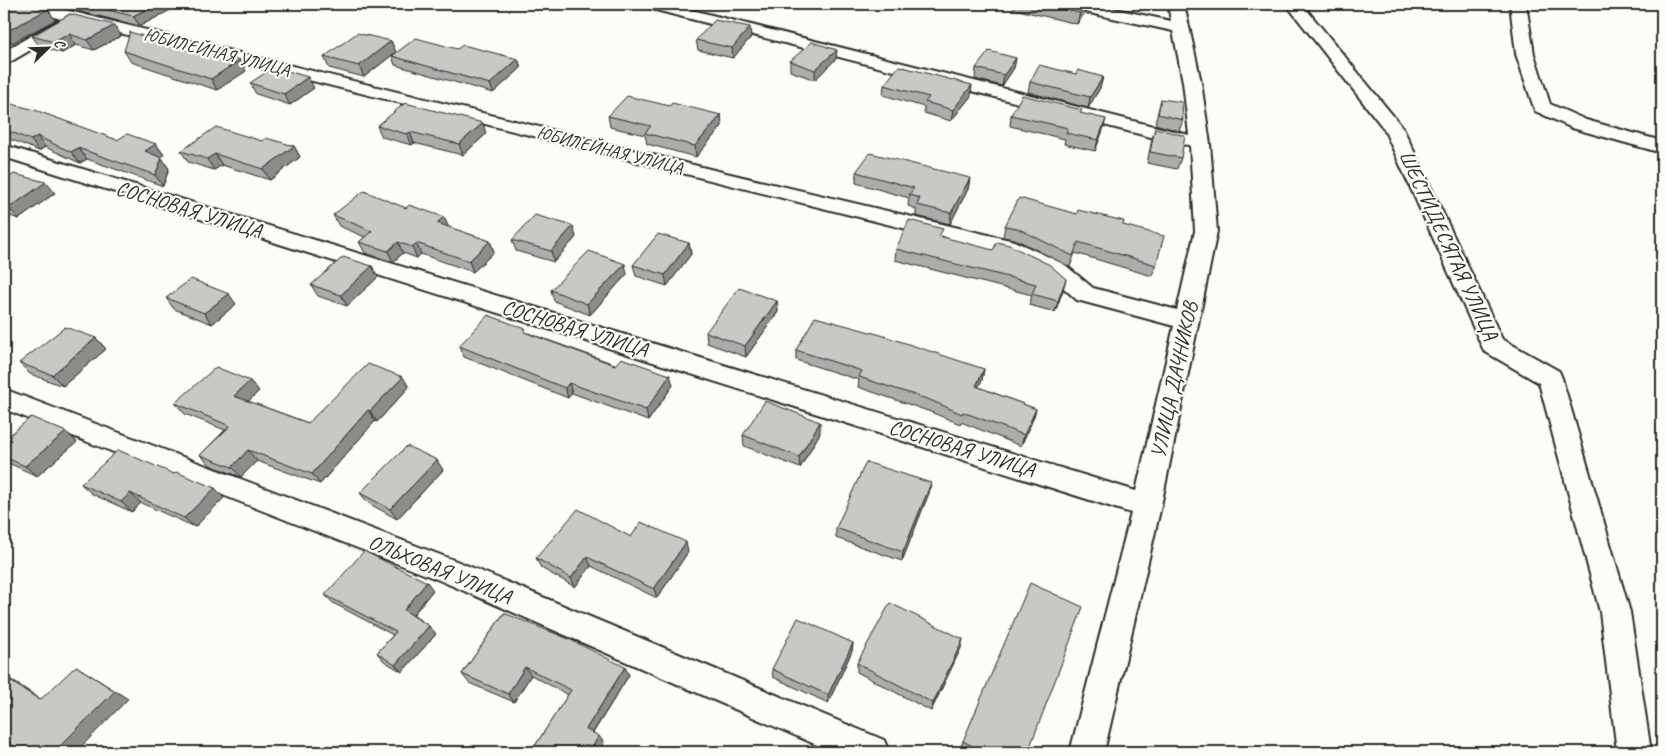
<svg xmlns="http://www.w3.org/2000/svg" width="1666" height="756" viewBox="0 0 1666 756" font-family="Caveat,sans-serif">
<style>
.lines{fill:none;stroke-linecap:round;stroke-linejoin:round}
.street-casing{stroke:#2b2b2b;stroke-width:4}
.street{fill:#fdfcf7;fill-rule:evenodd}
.wall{fill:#adaca9;stroke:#2b2b2b}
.shaded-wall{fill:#8d8c89;stroke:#2b2b2b}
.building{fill:#c9c8c4;stroke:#2b2b2b}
.labels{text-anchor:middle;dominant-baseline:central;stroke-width:4.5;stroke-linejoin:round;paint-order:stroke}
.far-street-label{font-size:18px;fill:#2b2b2b;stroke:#fdfcf7}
.street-label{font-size:21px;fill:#2b2b2b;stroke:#fdfcf7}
</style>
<rect width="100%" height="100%" fill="#fdfcf7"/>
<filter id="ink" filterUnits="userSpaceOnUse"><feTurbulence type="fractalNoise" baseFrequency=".02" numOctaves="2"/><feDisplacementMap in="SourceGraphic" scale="10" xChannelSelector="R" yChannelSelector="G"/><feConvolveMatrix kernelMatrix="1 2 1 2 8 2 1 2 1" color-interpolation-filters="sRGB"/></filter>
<g filter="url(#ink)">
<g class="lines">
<!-- street casing -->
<g class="street-casing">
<path id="street" d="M14,4H41L726,173L1014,241L1064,264L1093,288L1177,310L1195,231L1190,145L1178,144L644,7L642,4H668L1189,135L1183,82L1173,31L1071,9L1063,4H1092L1171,21L1168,4H1184L1201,82L1210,144L1217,231L1161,506L1104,752H1070L1131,513L4,157V145L1136,491L1174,326L1077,300L1048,274L1007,254L71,21L70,27L10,62L4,63V51L61,19L16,7Z
M1286,4H1302L1403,128L1502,339L1559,371L1562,378L1630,612L1651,752H1617L1600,612L1539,383L1484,351L1384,129Z
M1510,4H1526L1534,54L1550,104L1586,120L1662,141V153L1572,128L1535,111L1516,54Z
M4,389L459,562L884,740L889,752H833L439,580L4,409Z"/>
</g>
<!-- street -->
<use href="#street" class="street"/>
</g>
<!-- wall -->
<path class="wall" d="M4,4L48,9L55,20L12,43L4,40Z
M48,4H171L174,8L140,26Z
M1014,4H1086L1084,14L1077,24L1014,9Z
M70,14L121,36L94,50L76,45L62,53L40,47L32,36Z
M751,37L733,58L698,50L696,40Z
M391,41L396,52L364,77L329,68L324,57Z
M457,49L518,59L521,68L493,93L395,65L392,56Z
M124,51L196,52L246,71L217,90L131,62Z
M1016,58L1014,68L1002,86L975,79L976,68Z
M836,59L815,80L790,71V61Z
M1076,74L1103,77L1100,88L1088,108L1028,92L1030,82Z
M250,83L314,88L290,105L256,94Z
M884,85L971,96L951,121L924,113V107L883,95Z
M1161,99L1183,120L1179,131L1155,124Z
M4,102L117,140L156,144L164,155L160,158H162L169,169L163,186L87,159L80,163L45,147L39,151L15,141L4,138Z
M1081,113L1103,130L1095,151L1064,144L1065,139L1010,126L1011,115Z
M721,115L722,126L696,157L647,144L645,135L610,127L608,116Z
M377,126L486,134L463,155L414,143L412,145L382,137Z
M1155,128L1181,158L1177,169L1147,163L1152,139Z
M262,141L294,146L300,157L270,180L222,165L214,170L188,162L181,151Z
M856,172L970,178L968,189L950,224L916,216V209L908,206L909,198L856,183Z
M4,181L55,193L19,219L4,214Z
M1077,214L1123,225L1156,265L1152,276L1075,253L1070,267L1015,239L1003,237L1005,226Z
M333,215L448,227L490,241L494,252L473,272L421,254L417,258L403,253L393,262L365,253L359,242L365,237L339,226Z
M942,236L1063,290L1055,312L1029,305L1032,295L895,260L896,249Z
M576,237L554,262L516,251L512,240Z
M689,243L691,254L667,286L636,276L633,265Z
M372,266L378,277L347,306L318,296L311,285Z
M627,274L590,315L554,301L551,290Z
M166,298L236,304L212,324L174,309Z
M777,301L778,312L746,357L707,343L706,332Z
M528,333L673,385L648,421L572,393L568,398L464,357L459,346Z
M96,338L106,349L63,386L30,374L19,363Z
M796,350L984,369L982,380L978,387L1036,409L1033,419L1021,446L961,422L960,424L928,411L858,387L859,380L796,360Z
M250,381L259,391L248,401L308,423L409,387L377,422L375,421L320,484L257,461L241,477L210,465L200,455L225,430L185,414L175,403Z
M4,432L10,435L66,432L77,442L37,476L4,461Z
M820,433L800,468L744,446L743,435Z
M443,470L397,519L368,503L360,493Z
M174,474L224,498L195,527L141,503L132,512L92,494L81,484Z
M931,483L929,493L902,561L836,538V528Z
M631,537L688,552L657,598L591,566L575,587L541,568L536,558Z
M433,590L413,615L429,626L436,634L402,672L384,661L377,653L393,635L333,603L325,595Z
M504,613L629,675L593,733L604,743L598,752H531L568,695L531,675L514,702L469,683L462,674Z
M853,643L852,651L828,703L773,677L772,669Z
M961,648L931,711L857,672V663Z
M963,741L1028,752H959Z"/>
<!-- shaded-wall -->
<path class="shaded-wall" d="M157,4H171L174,8L140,26L133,16Z
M1086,4L1084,14L1077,24L1080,13Z
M48,9L55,20L12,43L4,33Z
M115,25L121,36L94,50L87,40Z
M750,27L751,37L733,58L732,48Z
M69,34L76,45L62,53L54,42Z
M391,41L396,52L364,77L359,66Z
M837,50L836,59L815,80V70Z
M1016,58L1014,68L1002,86L1004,75Z
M518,59L521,68L493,93L490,84Z
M240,60L246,71L217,90L211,79Z
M308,77L314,88L290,105L284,94Z
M1103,77L1100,88L1088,108L1090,97Z
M972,85L971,96L951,121L953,110Z
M721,115L722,126L696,157L695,146Z
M1106,119L1103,130L1095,151L1098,140Z
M483,123L486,134L463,155L459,144Z
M410,132L414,143L412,145L407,134Z
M37,136L45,147L39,151L31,140Z
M156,144L164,155L152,162L145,151Z
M294,146L300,157L270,180L263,169Z
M78,148L87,159L80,163L71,152Z
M215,154L222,165L214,170L207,159Z
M162,158L169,169L163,186L155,175Z
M970,178L968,189L950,224L951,213Z
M46,182L55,193L19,219L9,208Z
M444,217L449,228L437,223Z
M573,226L576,237L554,262L551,251Z
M490,241L494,252L473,272L469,261Z
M398,242L403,253L393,262L388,251Z
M416,243L421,254L417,258L412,247Z
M689,243L691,254L667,286L665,275Z
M625,264L627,274L590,315L587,304Z
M372,266L378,277L347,306L341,295Z
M1066,279L1063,290L1055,312L1058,301Z
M229,294L236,304L212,324L204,313Z
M777,301L778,312L746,357L745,346Z
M96,338L106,349L63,386L52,375Z
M984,369L982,380L974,397L976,386Z
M670,375L673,385L648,421L646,410Z
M403,377L409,387L377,422L370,411Z
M250,381L259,391L242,407L234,396Z
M569,383L572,393L568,398L565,388Z
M1036,409L1033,419L1021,446L1024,435Z
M368,410L375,421L320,484L312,474Z
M820,422V433L800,468L799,457Z
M66,432L77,442L37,476L25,466Z
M248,450L257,461L241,477L232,467Z
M437,460L443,470L397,519L390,509Z
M931,483L929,493L902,561L903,552Z
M215,488L224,498L195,527L184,518Z
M130,493L141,503L132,512L121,502Z
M686,542L688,552L657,598L654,589Z
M587,557L591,566L575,587L571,578Z
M427,582L433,590L410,618L404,610Z
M429,626L436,634L402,672L395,665Z
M963,639L961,648L931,711L933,703Z
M853,643L852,651L828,703V695Z
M76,666L128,699L76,752H54Z
M525,667L531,675L514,702L508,694Z
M625,667L629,675L590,737L586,729Z
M4,675L54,708L40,700L4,677Z
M599,736L604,743L598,752H589Z"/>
<!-- building -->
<path class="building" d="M4,4H27L48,9L4,33Z
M82,4H157L133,16Z
M1039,4H1086L1080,13Z
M70,14L115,25L87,40L69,34L54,42L32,36Z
M715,20L750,27L732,48L696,40Z
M130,32L196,52L201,49L240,60L211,79L124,51Z
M357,33L391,41L359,66L324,57Z
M416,38L457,49L463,45L518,59L490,84L392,56Z
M812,42L837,50L815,70L790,61Z
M989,51L1016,58L1004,75L976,68Z
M1039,65L1076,74L1078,70L1103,77L1090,97L1030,82Z
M899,66L972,85L953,110L925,102L929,97L884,85Z
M274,67L308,77L284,94L250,83Z
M1022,95L1082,110L1080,113L1106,119L1098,140L1066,133L1068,128L1011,115Z
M627,96L670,106L672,103L721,115L695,146L645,133L651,126L608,116Z
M1161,99L1182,102L1183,120L1158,114Z
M4,102L35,110L117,140L127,134L156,144L145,151L162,158L155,175L78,148L71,152L37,136L31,140L4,129Z
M405,103L483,123L459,144L410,132L407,134L377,126Z
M216,127L262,141L266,138L294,146L263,169L215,154L207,159L181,151Z
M1155,128L1185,136L1181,158L1150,152Z
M870,153L970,178L951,213L917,205L920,198L909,195L914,188L856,172Z
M14,174L46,182L9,208L4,206V181Z
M364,191L406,208L409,205L444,217L437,223L490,241L469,261L416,243L412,247L398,242L388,251L359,242L372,231L333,215Z
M1019,198L1077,214L1078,210L1124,221L1123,225L1164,236L1156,265L1078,242L1073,256L1017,228L1005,226Z
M535,215L573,226L551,251L512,240Z
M909,220L943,229L939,236L993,250L997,242L1009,245L1050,265L1066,279L1058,301L1032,294L1036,284L896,249Z
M658,234L689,243L665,275L633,265Z
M589,251L625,264L587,304L551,290Z
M343,257L372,266L341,295L311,285Z
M191,279L229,294L204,313L166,298Z
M739,288L777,301L745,346L706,332Z
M488,315L526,329L524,332L615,365L621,358L670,375L646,410L569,383L565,388L459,346Z
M815,317L881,335L984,369L976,386L1036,409L1024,435L963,412L962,414L930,400L859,377L862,371L796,350Z
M65,327L96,338L52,375L19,363Z
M368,364L403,377L370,411L368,410L312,474L248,450L232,467L200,455L230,426L175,403L216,367L250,381L234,396L308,423Z
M765,401L820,422L799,457L743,435Z
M31,417L66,432L25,466L4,457V432L10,435Z
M407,446L437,460L390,509L360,493Z
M118,450L174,474L176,472L215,488L184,518L130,493L121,502L81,484Z
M866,462L931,483L903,552L836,528Z
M578,509L631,537L641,522L686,542L654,589L587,557L571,578L536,558Z
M364,551L427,582L404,610L429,626L395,665L377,653L396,632L325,595Z
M1030,583L1083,607L1028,752H984L963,741Z
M890,603L963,639L933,703L857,663Z
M504,613L569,639L625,667L586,729L599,736L589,752H531L571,690L525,667L508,694L462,674Z
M798,618L853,643L828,695L772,669Z
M76,666L115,691L54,752H22L4,739V677L40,700Z"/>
</g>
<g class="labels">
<!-- far-street labels -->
<g class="far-street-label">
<text transform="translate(217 52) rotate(14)">ЮБИЛЕЙНАЯ УЛИЦА</text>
<text transform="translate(610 150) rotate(14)">ЮБИЛЕЙНАЯ УЛИЦА</text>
</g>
<!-- street labels -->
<g class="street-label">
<text transform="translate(189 209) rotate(17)">СОСНОВАЯ УЛИЦА</text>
<text transform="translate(1449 245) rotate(65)">ШЕСТИДЕСЯТАЯ УЛИЦА</text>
<text transform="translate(575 328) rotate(17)">СОСНОВАЯ УЛИЦА</text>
<text transform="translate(1174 380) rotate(-78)">УЛИЦА ДАЧНИКОВ</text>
<text transform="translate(962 448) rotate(17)">СОСНОВАЯ УЛИЦА</text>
<text transform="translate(440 569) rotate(22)">ОЛЬХОВАЯ УЛИЦА</text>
</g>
</g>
<!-- margin -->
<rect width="1666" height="756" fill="none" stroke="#fdfcf7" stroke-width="20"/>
<rect x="10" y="10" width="1646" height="736" fill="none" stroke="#2b2b2b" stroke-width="2" filter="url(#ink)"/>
<!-- north arrow -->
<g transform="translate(48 48) rotate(67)" stroke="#fdfcf7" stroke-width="4" paint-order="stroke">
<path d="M0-4L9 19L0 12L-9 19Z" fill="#2b2b2b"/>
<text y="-8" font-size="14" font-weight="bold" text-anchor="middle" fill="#2b2b2b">С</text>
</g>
</svg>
